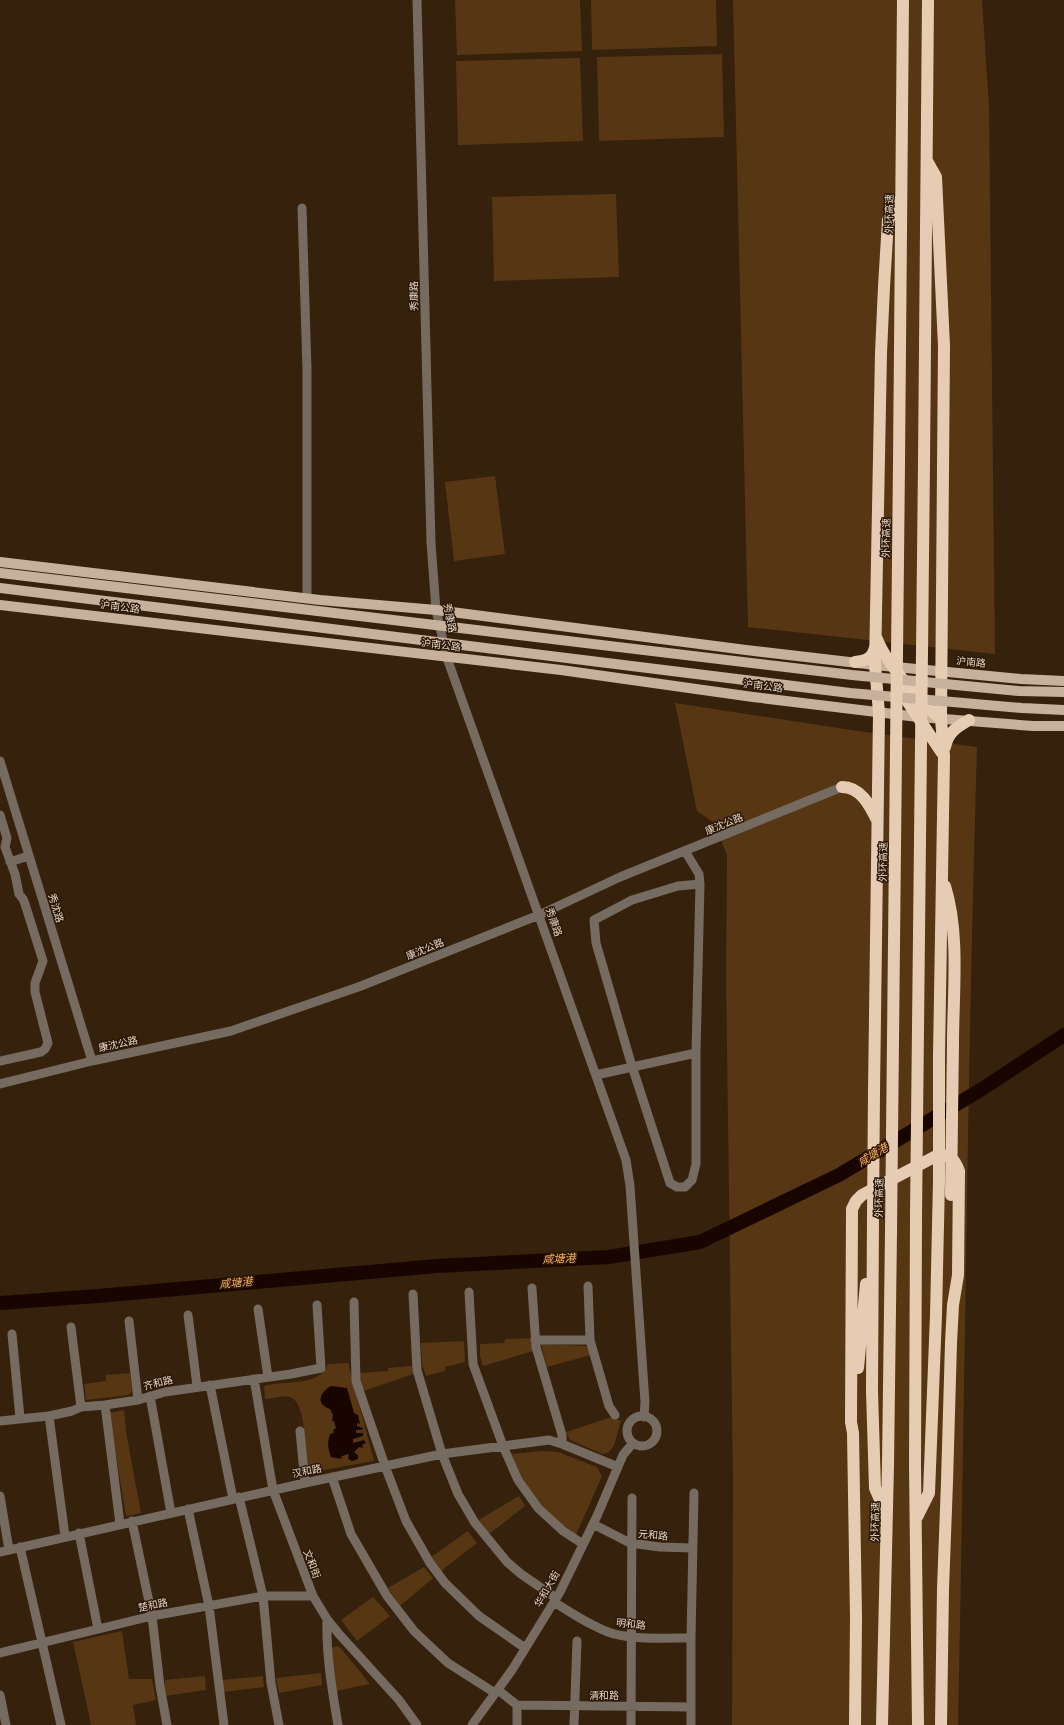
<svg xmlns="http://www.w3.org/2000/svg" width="1064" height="1725" viewBox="0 0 1064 1725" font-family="'Roboto Condensed','Noto Sans SC',sans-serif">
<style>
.green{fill:#573613}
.water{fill:#190500}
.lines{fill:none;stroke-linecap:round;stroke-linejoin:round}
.river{stroke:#190500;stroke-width:14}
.minor{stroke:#766b61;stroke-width:9}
.major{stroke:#c7b19c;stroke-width:10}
.highway{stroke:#e7ccb4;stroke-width:12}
.major-bridge{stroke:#c7b19c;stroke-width:10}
.highway-bridge{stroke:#e7ccb4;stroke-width:12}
.labels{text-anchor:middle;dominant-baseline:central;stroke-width:3;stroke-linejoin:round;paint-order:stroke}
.street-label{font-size:10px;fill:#e3d5c9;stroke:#2b1703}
.water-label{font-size:11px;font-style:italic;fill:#f9ae63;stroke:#2b1703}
</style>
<rect width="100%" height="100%" fill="#35210c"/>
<!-- green -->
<path class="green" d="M455,0H580L582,51L457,55Z
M591,0H716L717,46L592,50Z
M733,0H982L989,106L995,654L748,627Z
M722,54L724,137L599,141L597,57Z
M580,58L583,141L458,145L456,61Z
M616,194L619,277L494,281L492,197Z
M495,476L505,554L454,561L445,482Z
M675,703L851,730L977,747C967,1073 965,1399 958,1725H732L733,1483L726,976L727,855L714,823L697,811Z
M531,1338L533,1351L483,1366L480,1356V1344L504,1343L505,1339Z
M464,1341L465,1362L445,1367V1371L426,1376L422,1364L421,1343Z
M541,1344L587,1346L591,1355L547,1367Z
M348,1363L374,1461L307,1473C305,1457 307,1406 292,1398C285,1394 272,1399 265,1399L264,1386C284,1380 321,1387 328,1364Z
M412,1366L413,1374L364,1391L359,1380L360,1373L388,1371V1368Z
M130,1373L132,1392L128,1395L86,1400L84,1384L106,1381V1375Z
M124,1410L126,1432L141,1513L126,1516L109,1413Z
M612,1417L621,1421L614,1446L608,1453L602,1454L570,1440L566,1432Z
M542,1451L558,1452L597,1467L602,1476L576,1535C554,1519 534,1502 520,1477C517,1470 515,1461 512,1454Z
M519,1496L525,1506L488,1535L477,1521Z
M468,1531L477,1543L441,1571L431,1557Z
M424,1567L433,1578L400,1606L388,1588Z
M373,1597L390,1616L357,1641L341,1620Z
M122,1631L129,1679H152L156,1700L133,1705L136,1725H91L73,1642Z
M339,1646L370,1684L336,1691L331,1650L333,1647Z
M321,1673L322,1685L279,1693L276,1678Z
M205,1676L206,1690L165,1696V1680Z
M263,1676L264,1687L223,1692L222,1680Z"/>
<!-- water -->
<path class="water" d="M331,1386L347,1388L354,1413L358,1415L360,1424L357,1423V1426L363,1428L362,1430H356V1433H363V1436L353,1439V1443L364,1440L366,1443L362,1445L363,1448L359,1447L354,1452L358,1455V1459L352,1461L348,1459L349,1454L342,1456L341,1459L331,1457C328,1448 327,1443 330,1434L334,1433L333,1430L336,1428L334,1421H332L333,1415L330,1409C315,1404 320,1392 331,1386Z"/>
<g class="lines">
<!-- river -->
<path class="river" d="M0,1303L98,1296L437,1266L609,1257L700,1242L839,1175L982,1089L1064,1035"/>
<!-- minor -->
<path class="minor" d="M417,0L431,543L436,610L447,658L626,1160L630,1186L645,1402L644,1417
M302,208L307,369V598
M0,761L92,1061
M0,815L7,838L5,847L15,874L19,894L23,899L25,904L43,961L35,983V992L48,1043L45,1049L41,1052L0,1061
M685,851L699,874L700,884L678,886L632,900L594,920L596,943L631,1063L670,1183L677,1187H685L692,1180L696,1164V1053L700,884
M10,862L28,856
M596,1075L696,1053
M0,1084L92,1061L231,1031L361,986L539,915L620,877L842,787
M588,1286L590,1340L609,1406L615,1415
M532,1288L536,1347L562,1435V1444
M469,1292L473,1364L503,1446L518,1480L538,1508L563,1531L583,1544
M413,1294L417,1370L442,1454L458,1494L475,1523L507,1562L521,1574L556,1598
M354,1302L356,1381L385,1466L406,1521L430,1563L445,1583L479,1616L525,1648
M258,1309L268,1377
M188,1315L197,1386
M129,1321L138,1400
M71,1327L81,1407
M12,1334L20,1418
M535,1340H590
M254,1379L273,1490L313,1596L327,1619L339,1634L399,1700L417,1725
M210,1385L233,1499
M150,1396L171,1513
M105,1405L120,1524
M49,1416L65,1536
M627 1431a15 15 0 1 1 30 0a15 15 0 1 1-30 0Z
M0,1421L49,1416L72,1411L81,1407L105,1405L138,1400L165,1392L291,1374L321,1368L317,1305
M300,1431L305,1483
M332,1477L351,1534L387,1596L414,1631L448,1663L495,1693
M0,1496L9,1550
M239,1497L263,1596L271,1683L279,1725
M188,1509L209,1606L224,1725
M132,1521L152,1616L160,1686L167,1725
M593,1524L630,1543L660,1547L692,1548
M79,1533L98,1629
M20,1547L61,1725
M0,1552L305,1483L442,1454L549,1440L562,1444L618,1467
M554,1602C571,1613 588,1624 608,1632C628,1640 668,1638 691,1638
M327,1619C326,1655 332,1690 338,1725
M0,1653L152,1616L263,1596H313
M498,1690L517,1705
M0,1695L6,1725
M517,1705L691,1707
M472,1725L512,1670L560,1592L597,1516L623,1455L633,1443
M517,1725V1705
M574,1725L577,1641
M631,1725L632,1498
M691,1725V1638L694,1493"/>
<!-- major -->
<path class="major" d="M0,562L320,600L436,610L746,650L875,665L1021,679L1064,681
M0,605L561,670L753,697L918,717L1033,726H1064"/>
<!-- highway -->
<path class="highway" d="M927,161L936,177L944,346L941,719L944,756L939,1055
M899,463L903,0
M924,463L928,0
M877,639C886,663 921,703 941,719
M855,662C866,661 873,658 875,647
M899,689L942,753
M945,747C948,732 957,727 969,720
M842,787C861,787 870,806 877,820
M945,886C960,934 953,993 953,1043
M874,1092L879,713L875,665L881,353L884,287L888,220L901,198
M873,1217L872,1391L875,1488L885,1511
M916,1217L915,1465L918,1725
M858,1368L866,1284
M917,1517L929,1493L936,1315L939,1181
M855,1725L856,1617L853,1433L851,1422L852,1209L856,1201L862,1195L938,1155C951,1155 955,1160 959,1171L958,1275L953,1305L951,1343L947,1482L943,1589L941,1725
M882,1725L888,1465L891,1232"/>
<!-- major-bridge -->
<path class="major-bridge" d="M0,573L852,675L1019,691L1064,692
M0,588L850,693L1022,708L1064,710"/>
<!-- highway-bridge -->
<path class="highway-bridge" d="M939,1181V1055
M951,1195L953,1043
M873,1217L874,1092
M916,1217L924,463
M891,1232L899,463"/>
</g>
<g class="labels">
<!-- street labels -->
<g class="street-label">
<text transform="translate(889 214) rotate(-89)">外环高速</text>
<text transform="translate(414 296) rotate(-91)">秀康路</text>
<text transform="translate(886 538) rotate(-89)">外环高速</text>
<text transform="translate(120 607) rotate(7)">沪南公路</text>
<text transform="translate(450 618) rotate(79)">秀康路</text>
<text transform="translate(441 645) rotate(7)">沪南公路</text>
<text transform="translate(971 662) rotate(6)">沪南路</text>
<text transform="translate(763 686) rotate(7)">沪南公路</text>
<text transform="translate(724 824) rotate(-22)">康沈公路</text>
<text transform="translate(883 862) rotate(-89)">外环高速</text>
<text transform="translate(56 908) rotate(73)">秀沈路</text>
<text transform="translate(554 922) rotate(71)">秀康路</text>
<text transform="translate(425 949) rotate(-22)">康沈公路</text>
<text transform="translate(118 1044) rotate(-12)">康沈公路</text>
<text transform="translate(879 1198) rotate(-89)">外环高速</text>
<text transform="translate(158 1383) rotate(-14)">齐和路</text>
<text transform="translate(307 1471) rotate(-12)">汉和路</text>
<text transform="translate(875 1522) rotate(-89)">外环高速</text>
<text transform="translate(653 1535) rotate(5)">元和路</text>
<text transform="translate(312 1564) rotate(69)">文和街</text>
<text transform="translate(547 1589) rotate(-60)">华和大街</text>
<text transform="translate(153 1605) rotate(-12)">楚和路</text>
<text transform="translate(631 1624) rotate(7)">明和路</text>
<text x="604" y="1695">清和路</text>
</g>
<!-- water labels -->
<g class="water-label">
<text transform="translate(873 1155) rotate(-31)">咸塘港</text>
<text transform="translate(559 1259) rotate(-3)">咸塘港</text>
<text transform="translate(236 1283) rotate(-5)">咸塘港</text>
</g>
</g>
</svg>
